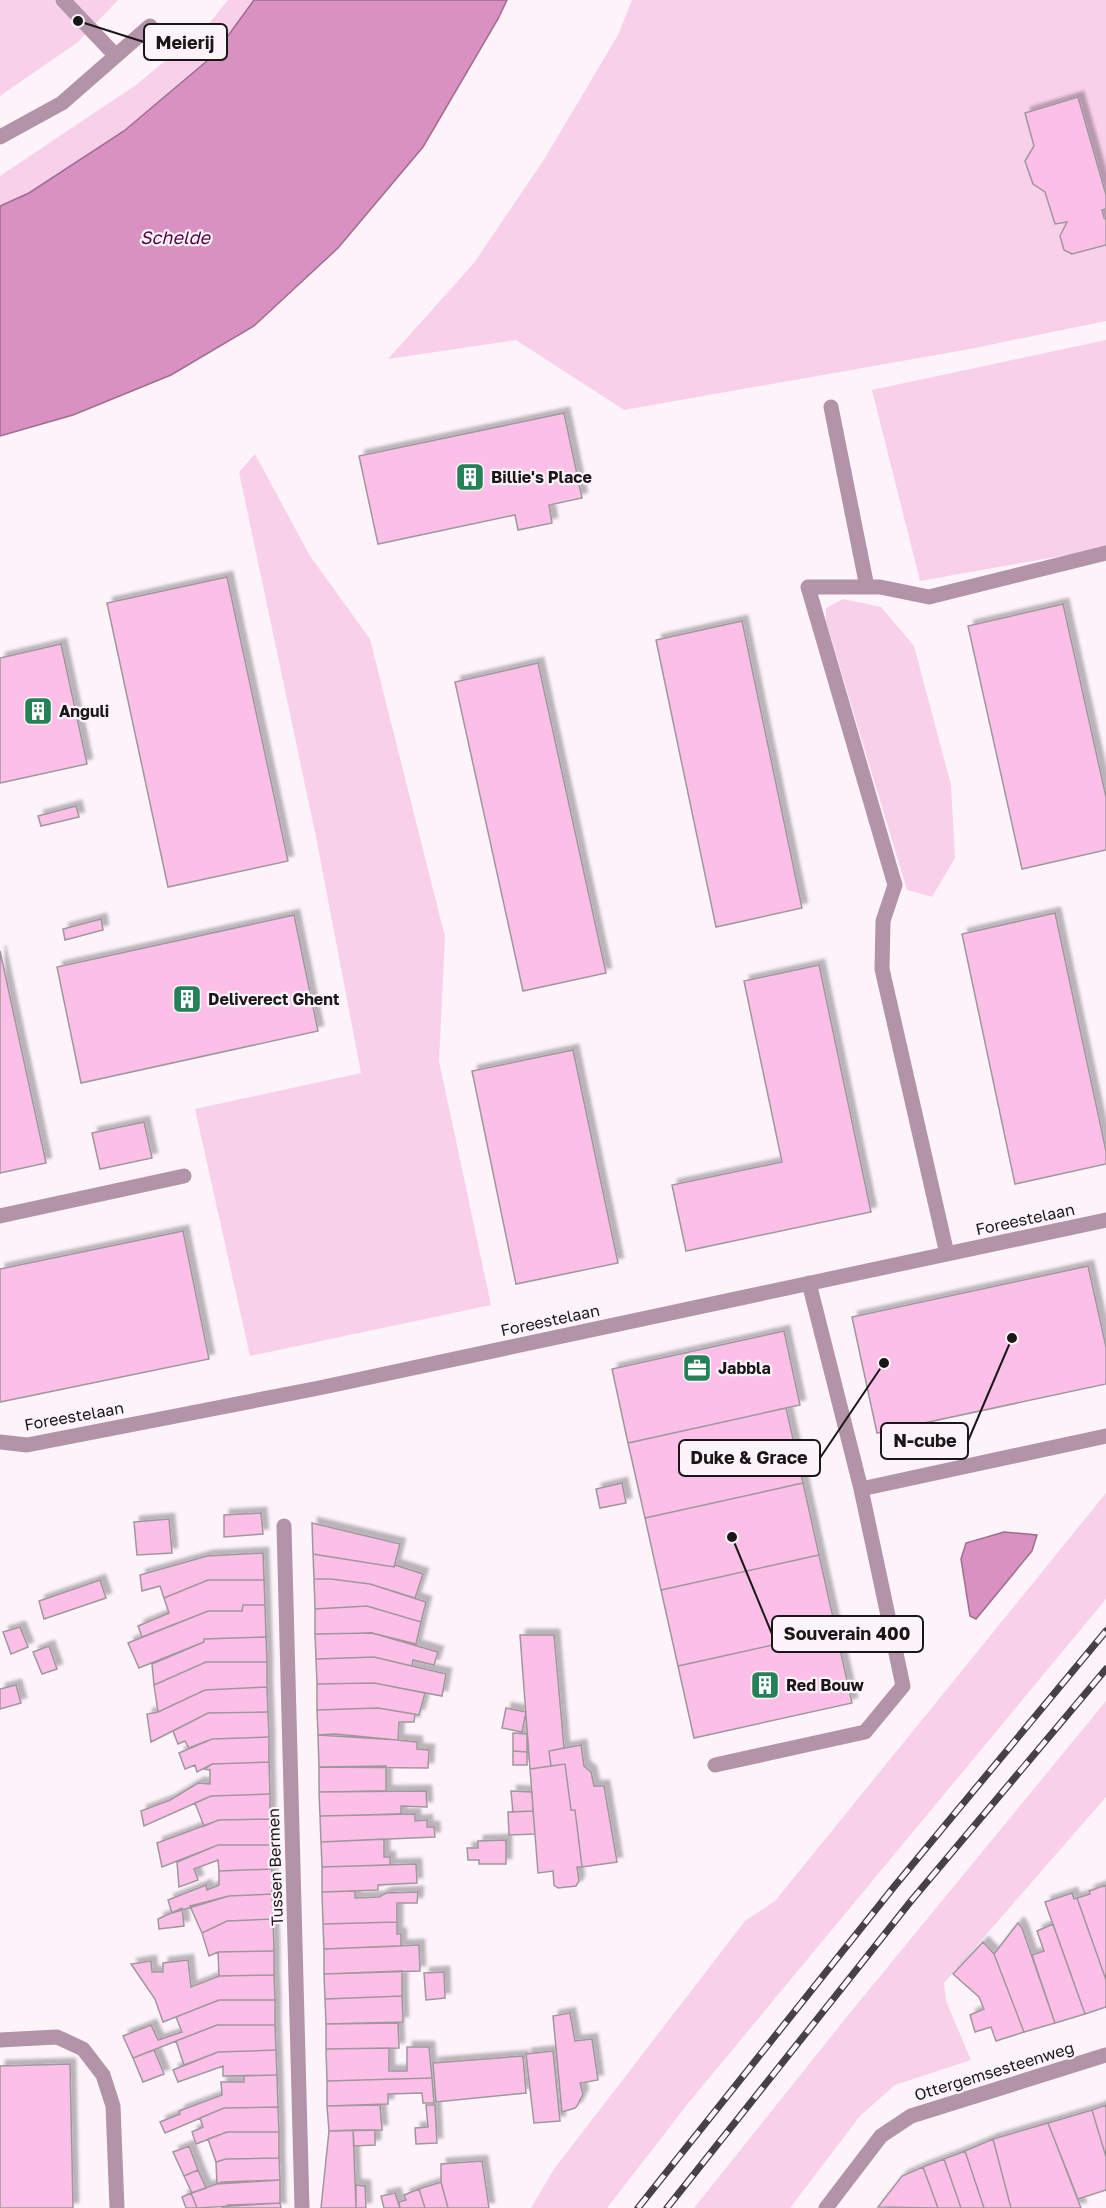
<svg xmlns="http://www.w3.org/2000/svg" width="1106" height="2208" viewBox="0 0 1106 2208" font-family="'Golos Text',sans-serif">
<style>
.green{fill:#f8d0ea}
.water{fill:#d891c1;stroke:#9f6c8f;stroke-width:1.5}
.building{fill:#fcc0e8;stroke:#9f979c;stroke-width:1.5;filter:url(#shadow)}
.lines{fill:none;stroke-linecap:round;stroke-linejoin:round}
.minor{stroke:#b393a7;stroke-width:15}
.rail-casing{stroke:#464144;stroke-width:7}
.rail{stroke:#fdf4fa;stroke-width:4.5;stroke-dasharray:14;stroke-linecap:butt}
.labels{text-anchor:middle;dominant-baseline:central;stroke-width:4.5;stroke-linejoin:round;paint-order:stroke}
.poi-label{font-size:16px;font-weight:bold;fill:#1a1719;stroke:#fdf4fa;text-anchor:start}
.street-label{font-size:16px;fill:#1a1719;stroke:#fdf4fa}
.water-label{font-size:18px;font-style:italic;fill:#560044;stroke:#fdf4fa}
.leader{fill:none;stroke:#1a1719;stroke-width:2}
.callout-dot{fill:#1a1719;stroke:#fdf4fa;stroke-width:2}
.callout{fill:#fdf4fa;stroke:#1a1719;stroke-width:2}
.callout-label{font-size:18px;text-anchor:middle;font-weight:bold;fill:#1a1719}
</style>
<defs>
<filter id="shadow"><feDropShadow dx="5.5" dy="-5.5" stdDeviation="1.5" flood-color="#0004"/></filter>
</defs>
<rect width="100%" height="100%" fill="#fdf4fa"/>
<!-- green -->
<path class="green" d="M0,0H118L78,42L0,96Z
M228,0H254L214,55L124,131L29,193L0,206V176L136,85L207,26Z
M632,0H1106V321L970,349L624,410L516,340L388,359L474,263L545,158L618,35Z
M1106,340V548L920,581L872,390Z
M255,454L310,556L370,639L445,937L439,1061L491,1305L250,1356L195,1109L361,1073L317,842L239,472Z
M843,599L881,607L914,646L951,785L955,858L932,897L907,890L826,621V608Z
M1106,1493V1599L690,2101L607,2208H531L554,2169L745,1921L775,1901Z
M1106,1701V1797L944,1983L946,2001L971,2060L895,2085L860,2116L790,2208H694L849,2014Z"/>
<!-- water -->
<path class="water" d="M254,0H507L498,19L423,147L338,248L254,326L171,375L73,415L0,436V206L29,193L124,131L214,55Z
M1004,1532L1037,1535L1032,1551L976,1619L970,1616L961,1559L966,1543Z"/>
<!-- building -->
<path class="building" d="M1078,97L1106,195V209L1102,210L1104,218L1106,219V245L1072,254L1064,250L1060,236L1067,222L1055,224L1045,192L1033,184L1025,161L1034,146L1025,113Z
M564,413L582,498L549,505L552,523L518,530L515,515L378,544L359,456Z
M227,577L288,861L168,887L107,603Z
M1063,604L1106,797V850L1022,869L968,626Z
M742,621L802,908L716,927L656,640Z
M61,644L87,764L0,783V658Z
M538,663L606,973L523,991L455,682Z
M76,806L79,817L41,826L38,816Z
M1055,913L1106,1151V1164L1015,1184L962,934Z
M294,915L318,1031L81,1083L57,967Z
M101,919L103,930L65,940L63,929Z
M0,951L46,1163L0,1173Z
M819,965L871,1212L686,1251L672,1185L782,1162L744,981Z
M573,1050L618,1263L516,1284L472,1071Z
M144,1122L152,1158L100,1169L92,1133Z
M183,1231L209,1359L0,1402V1269Z
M1088,1266L1106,1347V1384L877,1433L852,1317Z
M784,1331L800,1405L628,1443L612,1369Z
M786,1408L803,1483L645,1518L628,1443Z
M622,1483L626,1503L600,1508L596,1489Z
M803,1483L819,1555L661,1590L645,1518Z
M261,1513L263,1534L224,1537V1515Z
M169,1519L172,1553L137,1555L134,1522Z
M312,1523L400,1544L394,1567L313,1554Z
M263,1553L264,1580H208L164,1598L160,1586L142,1591L140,1575L207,1556Z
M313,1554L394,1567L395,1565L423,1574L415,1598L370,1584L331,1579H314Z
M819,1555L836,1631L678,1666L661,1590Z
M314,1579H331L370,1584L426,1602L421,1622L367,1606L315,1609Z
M100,1580L106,1598L44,1619L39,1601Z
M208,1580H264L265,1605H243L242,1611H208L142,1637L138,1626L169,1613L164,1598Z
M243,1605H265L266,1637L204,1639V1642L139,1668L128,1643L208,1611H242Z
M367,1606L421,1622L416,1644L372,1633L315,1634V1609Z
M20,1627L28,1647L11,1654L3,1632Z
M836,1631L852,1703L694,1738L678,1666Z
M372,1633L438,1652L434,1665L413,1660L412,1666L374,1657L316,1659L315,1634Z
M520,1635H554L564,1748L549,1751L551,1766L530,1769Z
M266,1637L267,1662H206L154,1685L152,1664L204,1642V1639Z
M49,1646L57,1669L42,1674L33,1652Z
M374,1657L446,1674L442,1696L374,1683L317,1684L316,1659Z
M206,1662H267V1687L205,1690L158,1712L154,1685Z
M374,1683L425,1693L419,1715L378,1708L317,1710V1684Z
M16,1685L21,1703L0,1709V1689Z
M267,1687L268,1712L208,1713L151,1742L147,1714L158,1712L205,1690Z
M378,1708L415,1714L414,1722H399L398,1740L318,1735L317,1710Z
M506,1708L526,1712L522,1732L502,1728Z
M268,1712L269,1737L212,1739L189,1748L185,1741L178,1744L173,1731L208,1713Z
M513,1733L527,1734V1752L513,1751Z
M335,1734L417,1742V1749L429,1750L428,1768L319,1767L318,1735Z
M269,1737V1762L212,1764L197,1772L195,1765L185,1769L179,1753L212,1739Z
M581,1745L584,1766L591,1772L594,1786H604L617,1862L582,1867L575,1810H571L565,1764L551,1766L549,1751Z
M513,1751L527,1752V1765H513Z
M269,1762L270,1794L211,1796L144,1826L141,1811L170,1800L198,1783L210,1784V1770L204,1769L212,1764Z
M565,1764L571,1810H575L582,1867H577L579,1881L576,1886L558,1888L554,1885L553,1871L538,1873L530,1769Z
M386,1766V1791L319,1792V1767Z
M426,1791L427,1807L401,1806V1814L320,1816L319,1792Z
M511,1791L532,1792L533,1811L513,1812Z
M270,1794V1819L219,1820L204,1826L195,1803L211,1796Z
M533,1811L535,1834L509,1835L508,1812Z
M415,1814V1821L427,1820V1827H434L435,1837L321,1842L320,1816Z
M270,1819L271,1845H218L162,1867L157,1843L219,1820Z
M384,1839V1857H390V1865L322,1867L321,1842Z
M506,1840V1864H479V1860H468L467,1848H478V1841Z
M218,1845H271L272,1869L219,1871L218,1860L194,1869L198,1880L179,1887L177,1862Z
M416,1864L417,1883L378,1885V1890L322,1892V1867Z
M272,1869V1894L229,1896L172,1913L168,1900L206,1885L207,1890L219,1885V1871Z
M1106,1885V1980L1077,1898L1090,1894L1089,1891Z
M355,1891V1898L379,1897L386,1893L418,1892L417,1903H397V1922L323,1924L322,1892Z
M1072,1893L1074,1899L1077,1898L1106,1980V2007L1085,2014L1045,1902Z
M272,1894L273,1919L227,1921L202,1933L190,1906L229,1896Z
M182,1908L184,1926L159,1929L158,1919Z
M273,1919L274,1951L218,1952L209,1956L202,1933L227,1921Z
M397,1922V1934H401V1946L324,1949L323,1924Z
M1018,1923L1022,1928L1055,2023L1024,2032L994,1954Z
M1053,1924L1085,2014L1055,2023L1032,1955L1044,1951L1037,1931Z
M983,1942L994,1954L1024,2032L996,2041L991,2027L975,2032L970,2015L984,2009L979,1997L953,1974Z
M419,1945L420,1971L324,1974V1949Z
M274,1951V1975L219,1976L218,1952Z
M188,1960L191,1987L219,1976L274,1975L275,2000H219L163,2022L155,1999L131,1964L151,1961L152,1972H163V1963Z
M402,1971V1996L325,1999L324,1974Z
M444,1972L445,1998L426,2000L424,1973Z
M402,1996L403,2022L326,2024L325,1999Z
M219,2000H275V2025H217L133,2058L123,2036L151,2025L158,2040L182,2032L176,2017Z
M570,2013L575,2041L592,2039L598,2080L580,2083L583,2094L577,2106L575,2108L562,2112L553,2016Z
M398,2023L399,2048L326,2049V2024Z
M217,2025H275L276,2050L218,2052L184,2065L176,2041Z
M407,2047H429L432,2078L327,2081L326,2049L389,2048V2071H407Z
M154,2050L164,2074L143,2082L133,2058Z
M276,2050L277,2075L223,2076V2066L178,2082L173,2070L218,2052Z
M553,2051L560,2121L534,2123L526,2054Z
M523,2056L526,2093L436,2102L433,2063Z
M70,2064L73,2208H0V2066Z
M277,2075L278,2107L224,2108L165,2133L160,2122L180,2114L179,2111L222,2095L221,2082H244V2076Z
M432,2078L434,2103H423L422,2093L388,2094V2104L327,2106V2081Z
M380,2105L382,2130L329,2131L327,2106Z
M426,2105H435L437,2143L416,2144L415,2128L428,2127Z
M1106,2105V2157L1092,2110Z
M278,2107L279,2132H227L196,2144L192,2132L203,2127L200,2118L224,2108Z
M1092,2110L1106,2157V2190L1078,2199L1048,2123Z
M1048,2123L1081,2208H1011L993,2139Z
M353,2130H375V2145L354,2146Z
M353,2130L356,2208H321L329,2131Z
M227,2132H279V2158L226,2159L216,2162L208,2139Z
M993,2139L1011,2208H984L965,2151Z
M189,2146L198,2170L184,2176L173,2152Z
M965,2151L984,2208H961L944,2159Z
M279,2158L280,2180L217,2184L216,2162L226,2159Z
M944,2159L961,2208H938L923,2167Z
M482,2161L489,2208H448L441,2182V2164Z
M923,2167L938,2208L878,2207L902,2176Z
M198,2170L206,2188L192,2193L184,2176Z
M280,2180V2203L197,2208L191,2193L222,2182Z
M441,2182L448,2208H425L419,2189Z
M356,2185L365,2186L366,2208H356Z
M419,2189L425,2208H400L399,2202L406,2200L404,2195Z
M191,2193L197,2208H186L182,2197Z
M395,2193L400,2208H384L381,2196Z
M280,2203L281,2208H222L228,2205Z"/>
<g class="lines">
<!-- minor -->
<path class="minor" d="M63,0L115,55
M0,137L62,103L150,26
M831,407L867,587
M0,1216L184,1176
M947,1254L882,969L883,921L895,885L808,587H880L929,597L1106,553
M0,1442L27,1445L319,1388L1106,1220
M861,1489L1106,1436
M284,1526L302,2208
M715,1765L865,1732L903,1686L861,1489L809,1283
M0,2040L57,2037L83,2049L103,2075L113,2106L117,2208
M826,2208L881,2136L911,2116L1106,2055"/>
<!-- rail casing -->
<g class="rail-casing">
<path id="rail" d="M638,2208L893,1888L1106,1631
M667,2208L911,1901L1106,1669"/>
</g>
<!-- rail -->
<use href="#rail" class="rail"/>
</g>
<!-- icons -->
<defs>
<g id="building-square" transform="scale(1.5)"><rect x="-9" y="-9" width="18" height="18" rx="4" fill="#258158" stroke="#fdf4fa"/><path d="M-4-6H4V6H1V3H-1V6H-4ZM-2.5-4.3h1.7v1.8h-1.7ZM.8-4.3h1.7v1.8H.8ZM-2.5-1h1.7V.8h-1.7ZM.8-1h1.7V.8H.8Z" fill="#fff"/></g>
<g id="office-square" transform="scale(1.5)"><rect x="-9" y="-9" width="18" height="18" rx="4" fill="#258158" stroke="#fdf4fa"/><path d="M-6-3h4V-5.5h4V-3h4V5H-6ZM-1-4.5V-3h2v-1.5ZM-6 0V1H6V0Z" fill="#fff"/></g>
</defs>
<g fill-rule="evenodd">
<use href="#building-square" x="470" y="477"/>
<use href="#building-square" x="38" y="711"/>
<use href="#building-square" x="187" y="999"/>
<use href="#office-square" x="697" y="1368"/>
<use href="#building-square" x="765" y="1685"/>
</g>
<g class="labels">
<!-- poi labels -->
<g class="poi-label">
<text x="491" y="477">Billie's Place</text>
<text x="59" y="711">Anguli</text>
<text x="208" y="999">Deliverect Ghent</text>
<text x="718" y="1368">Jabbla</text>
<text x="786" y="1685">Red Bouw</text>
</g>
<!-- street labels -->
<g class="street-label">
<text transform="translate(1025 1219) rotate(-12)">Foreestelaan</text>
<text transform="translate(550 1320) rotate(-12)">Foreestelaan</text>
<text transform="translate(74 1416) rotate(-10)">Foreestelaan</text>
<text transform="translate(275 1867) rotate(-92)">Tussen Bermen</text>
<text transform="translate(994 2071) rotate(-17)">Ottergemsesteenweg</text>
</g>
<!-- water labels -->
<g class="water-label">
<text x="175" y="237">Schelde</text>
</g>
</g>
<!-- callouts -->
<path class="leader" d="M78 21L144 42M1012 1338L968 1441M884 1363L820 1458M732 1537L772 1634"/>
<g class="callout-dot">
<circle cx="78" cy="21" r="6"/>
<circle cx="1012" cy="1338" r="6"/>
<circle cx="884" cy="1363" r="6"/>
<circle cx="732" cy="1537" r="6"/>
</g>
<g class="callout">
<rect x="144" y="24" width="83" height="36" rx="6"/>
<rect x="881" y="1423" width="87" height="36" rx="6"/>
<rect x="679" y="1440" width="141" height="36" rx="6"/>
<rect x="772" y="1616" width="151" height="36" rx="6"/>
</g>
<g class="callout-label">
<text x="185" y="49">Meierij</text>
<text x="925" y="1447">N-cube</text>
<text x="749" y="1464">Duke &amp; Grace</text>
<text x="847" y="1640">Souverain 400</text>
</g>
</svg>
